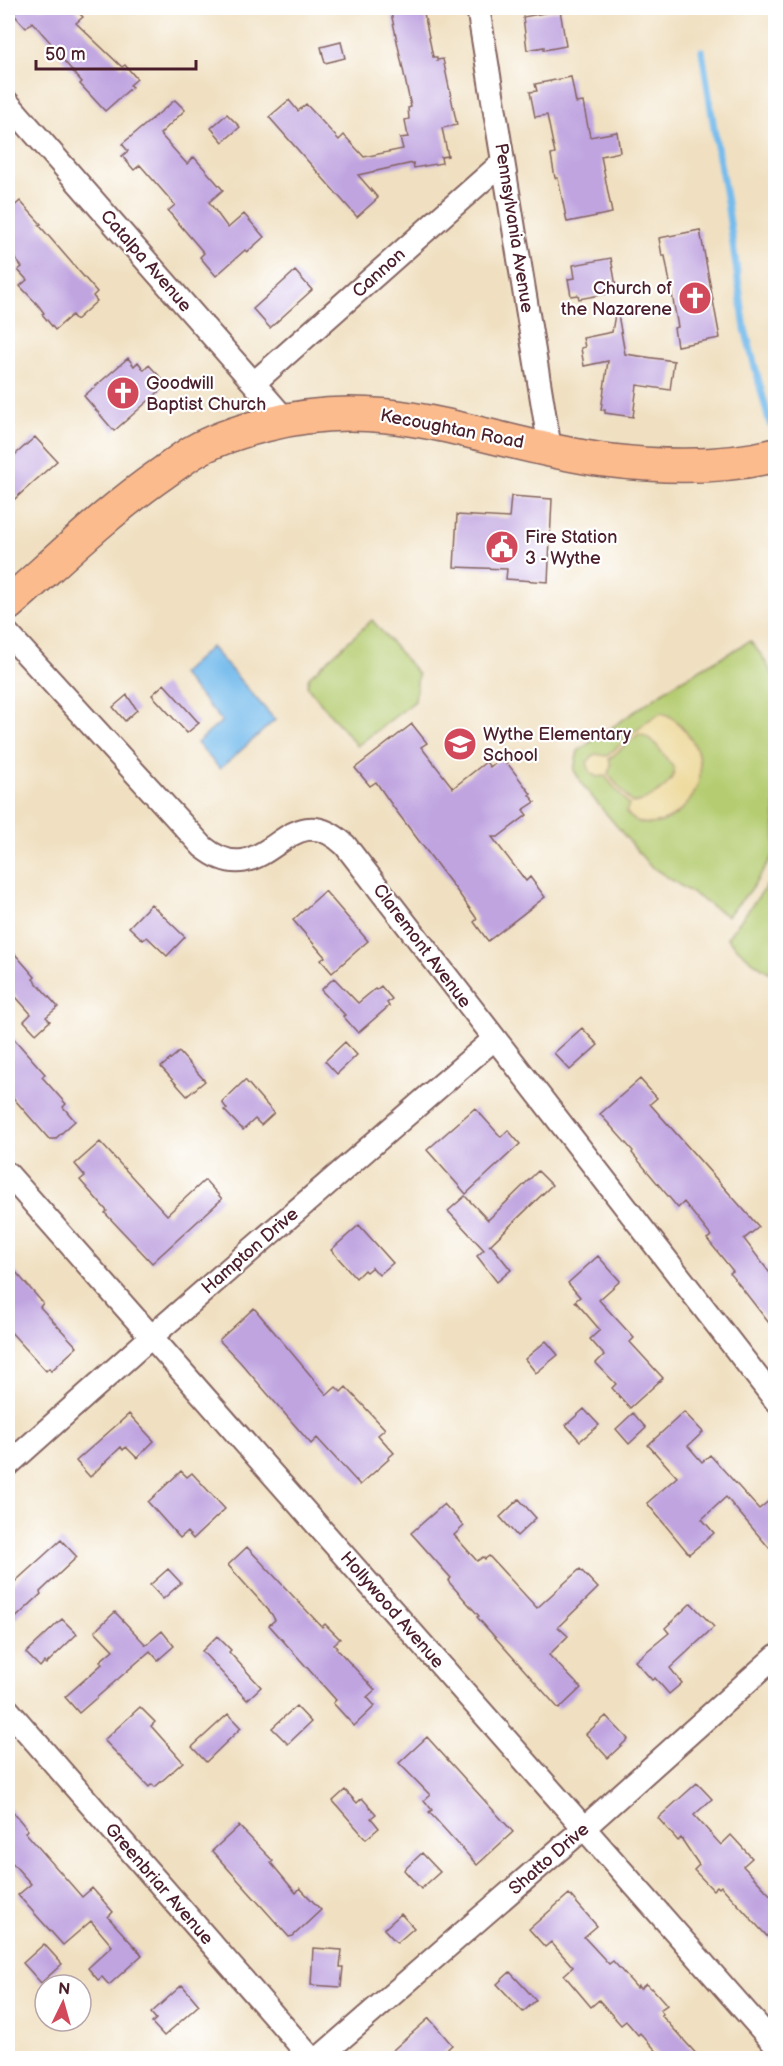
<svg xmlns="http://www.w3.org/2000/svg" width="783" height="2066" viewBox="0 0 783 2066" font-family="'Balsamiq Sans',sans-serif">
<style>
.green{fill:#b5cc71;stroke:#80764e;stroke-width:1.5}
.sand{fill:#eeda9e;stroke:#9c7c64;stroke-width:1.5;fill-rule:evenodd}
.water{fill:#74bbec;stroke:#5f6d8c;stroke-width:1.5}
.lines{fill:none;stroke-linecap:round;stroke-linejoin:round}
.stream{stroke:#74bbec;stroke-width:7}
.building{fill:#c0a4e0}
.minor-casing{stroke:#846360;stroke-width:26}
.primary-casing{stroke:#846360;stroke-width:36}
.minor{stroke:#fff;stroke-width:22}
.primary{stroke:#fbbb8d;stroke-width:33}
.labels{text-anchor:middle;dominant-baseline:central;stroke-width:4.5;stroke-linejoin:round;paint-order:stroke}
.street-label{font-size:18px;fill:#4a1f2b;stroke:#fff}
.poi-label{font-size:18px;fill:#4a1f2b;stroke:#fff;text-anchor:start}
</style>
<rect width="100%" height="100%" fill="#fff"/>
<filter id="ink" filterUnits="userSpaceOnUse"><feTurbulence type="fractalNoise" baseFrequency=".0167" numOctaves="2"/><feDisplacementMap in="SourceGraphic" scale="12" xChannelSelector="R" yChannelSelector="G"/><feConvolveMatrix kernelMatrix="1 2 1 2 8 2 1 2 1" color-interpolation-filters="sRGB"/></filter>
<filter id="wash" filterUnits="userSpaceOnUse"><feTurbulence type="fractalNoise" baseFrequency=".008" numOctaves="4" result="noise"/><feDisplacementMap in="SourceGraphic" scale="24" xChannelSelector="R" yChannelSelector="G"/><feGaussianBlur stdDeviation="1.35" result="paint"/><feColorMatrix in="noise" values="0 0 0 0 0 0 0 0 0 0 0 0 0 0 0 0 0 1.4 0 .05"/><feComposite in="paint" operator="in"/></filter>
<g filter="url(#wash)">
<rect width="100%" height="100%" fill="#f0e0c1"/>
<!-- green -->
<path class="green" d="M372,620L418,674L415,701L357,746L307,686L309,677Z
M750,641L762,656L775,679V853L750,891L727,916L650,866L584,787L574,770L578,751L673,685Z
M775,875L776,975H775C756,966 742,954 727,938Z"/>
<!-- sand -->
<path class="sand" d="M661,713C672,715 679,724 686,732C732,789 654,850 626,812L629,805L605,776L597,777L590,773L587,762L595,754L607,756L649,720ZM639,734C656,738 663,756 674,768C676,784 647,802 632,803L608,774L611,765L609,759Z"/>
<!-- water -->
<path class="water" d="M211,647L275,720L220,769L197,743L222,721L181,674Z"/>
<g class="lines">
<!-- stream -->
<path class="stream" d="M702,51L716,141L727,202L745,329L770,424"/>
</g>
<g id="blocks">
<!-- building -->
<path class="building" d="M8,8H74L83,17L76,23L122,67L125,65L137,79L130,85L132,87L105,111L80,84L82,82L58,54L59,52L32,22L26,28Z
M390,8H423L433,57H437V60L443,59L457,125L442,128L448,156L441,157L442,163L414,168L413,163L358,175L378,198L357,217L269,117L289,100L298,111L306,104L339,140L344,135L364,157L403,149L400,138L408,137L405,120L409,119L408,108L411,107Z
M560,10L566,46L544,50V47L527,50L523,17Z
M341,42L345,58L325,63L321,47Z
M571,77L576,103L583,102L590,137L617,132L620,152L601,156L612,213L567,222L558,178H555L551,155L555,154L547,115L535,117L530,92L537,91L535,84Z
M175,100L185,110L160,134L187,164L194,157L223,190L209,202L228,228L244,214L264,237L247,252L245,250L216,276L200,257L204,253L168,211L175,205L140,165L134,170L122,156L128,151L122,144Z
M227,114L240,127L223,142L211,128Z
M20,201L41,224L39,225L97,292L93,296L97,301L76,320L72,315L55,330L42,314L44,313L38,305L20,286L27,280L18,270L22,267L8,250V212Z
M700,230L720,338L677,346L674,328L678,327L665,256H662L659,238Z
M611,258L617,292L579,299L578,295L571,296L568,279L575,278L573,265Z
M295,271L312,290L270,328L253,309Z
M615,314H618L625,354L674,361L670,390L637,385L633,417L605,413V410H601L608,361L584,366L581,348L585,347L583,338L612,332Z
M128,358L134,366L138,362L144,370L149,365L162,379L157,383L162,389L114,431L84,396Z
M35,437L57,461L8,505V461Z
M511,496L552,499L548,582L506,579L507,569L454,567L457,515L509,518Z
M164,684L199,723L187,733L152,695Z
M127,695L137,710L125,721L113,707Z
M412,724L427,743L421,747L453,788L486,762L490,767L501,758L506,764H508L531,794L529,795L535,802L523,810L527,815L498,837H492L526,881L530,877L545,897L488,941L474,922L477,919L460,895L394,808L376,782L370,786L355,768Z
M325,891L368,941L332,973L321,960L325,957L293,920Z
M151,904L185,937L167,956L147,937L143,940L129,927Z
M8,946L35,977L33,979L58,1007L46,1017L50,1021L36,1034L24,1021L31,1014L8,988Z
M334,978L358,1003L375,989L376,990L381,986L392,999L387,1003L389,1006L358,1033L343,1016L345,1015L321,990Z
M582,1028L598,1045L570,1070L554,1053Z
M8,1032L45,1074L42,1077L66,1104L63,1107L75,1121L55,1139H49L8,1092Z
M345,1042L357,1055L337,1074L325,1061Z
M179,1052L205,1081L187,1096L161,1067Z
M640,1079L657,1098L650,1104L759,1227L744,1239L776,1281V1332L730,1273L733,1271L707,1239L711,1236L684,1202L678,1208L632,1153L633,1151L600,1114Z
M245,1080L274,1113L261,1125L255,1119L243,1130L224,1110L227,1109L222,1102Z
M475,1108L501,1137L508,1130L520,1144L466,1194L427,1150Z
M100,1142L167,1215L205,1180L222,1199L152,1263L105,1213L107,1211L80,1180L85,1176L75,1164Z
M538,1171L552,1185L489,1246L491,1245L511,1270L497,1282L477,1256L484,1250L448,1211L465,1196L488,1220Z
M359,1225L393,1263L379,1275L372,1267L366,1272L364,1270L356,1278L331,1250Z
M598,1256L620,1281L599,1300L634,1338L630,1342L663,1378L630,1408L612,1388L616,1384L596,1363L604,1355L590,1339L600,1330L575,1301L580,1297L568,1283Z
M8,1263L43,1303L40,1307L77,1347L51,1371L49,1368L46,1371L8,1329Z
M254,1308L327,1395L336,1387L341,1392L346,1387L385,1429L378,1435L394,1453L388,1458L389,1459L360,1485L317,1438L311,1444L240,1362L219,1340Z
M546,1341L558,1355L536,1373L525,1359Z
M584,1409L599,1425L580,1441L566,1425Z
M684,1412L703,1432L688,1446L702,1462L710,1455L759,1509L776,1495V1556L726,1497L702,1519L714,1533L689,1554L647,1503L677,1477L648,1445Z
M633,1413L646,1428L629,1444L616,1429Z
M129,1414L154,1441L137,1458L126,1447L123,1450L121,1447L90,1477L76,1461Z
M181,1471L187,1477L192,1473L225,1509L193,1539L187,1532L180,1538L148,1502Z
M519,1499L536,1518L517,1536L500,1517Z
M444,1504L464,1526L454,1535L477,1561L483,1557L485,1559L489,1556L537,1608L580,1569L598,1588L558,1627L568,1636L549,1655L581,1688L559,1709L477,1617L479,1616L448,1581L451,1578L411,1533Z
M61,1540L77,1557L40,1592L41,1594L8,1625V1588Z
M247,1547L322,1627L325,1624L340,1639L334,1644L337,1647L336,1648L375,1690L367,1697L375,1706L354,1726L333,1703L336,1700L269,1625L275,1620L271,1613L228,1565Z
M168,1569L181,1583L163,1599L150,1585Z
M691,1603L714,1627L670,1668L682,1683L669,1694L655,1678L652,1680L635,1661L669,1633L665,1628Z
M115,1612L146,1645L162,1631L174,1646L158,1660L150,1651L79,1713L65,1697L102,1664L100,1661L113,1650L95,1631Z
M62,1619L77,1634L46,1664L44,1662L40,1667L26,1653Z
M217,1636L231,1650L229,1652L261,1687L247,1700L202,1651Z
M296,1706L311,1722L288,1744L272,1728Z
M140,1707L155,1722L151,1726L183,1762L155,1787L152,1784L149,1787L104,1740Z
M228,1714L241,1728L206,1762L192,1747Z
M606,1716L628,1739L608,1758L586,1734Z
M427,1737L513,1832L477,1865L429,1812L432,1810L424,1800L430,1795L399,1763Z
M697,1783L712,1799L694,1815L721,1845L731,1835L752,1858L743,1866L776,1901V1946L721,1886L719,1888L717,1886L713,1890L694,1870L699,1865L681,1838L678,1841L658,1818Z
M345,1790L357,1803L362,1798L376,1814L371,1818L379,1828L366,1839L333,1801Z
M8,1806L28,1830L25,1832L82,1897L92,1888L113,1912L108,1917L142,1955L109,1985L102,1977L98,1980L88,1968L112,1946L91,1921L63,1945L18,1895L31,1884L8,1858Z
M239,1826L273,1861L271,1863L296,1893L300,1888L321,1910L293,1936L289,1937L212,1851Z
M422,1853L440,1872L421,1889L404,1870Z
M569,1894L597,1926L584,1937L609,1964L613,1961L637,1988L638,1986L640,1989L646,1984L651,1989L652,1988L667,2005L660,2010L663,2014L661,2015L700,2058H663L640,2033L638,2035L626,2021L621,2025L599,2000L591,2007L564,1975L573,1967L551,1942L545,1947L529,1929Z
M401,1914L414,1928L397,1943L384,1929Z
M44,1944L62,1964L41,1983L23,1963Z
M313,1948L342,1950L340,1967H343L341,1987L311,1985Z
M510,1972L536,2000L523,2012L497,1984Z
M182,1985L199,2005L164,2036L152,2023L156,2019L151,2013Z
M429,2018L452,2045L438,2058H384Z"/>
</g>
</g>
<g filter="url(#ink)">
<use href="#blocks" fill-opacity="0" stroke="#846360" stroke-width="1.5"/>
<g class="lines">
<!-- minor casing -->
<g class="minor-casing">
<path id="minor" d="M478,8L550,449
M8,103L285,419
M254,383L503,162
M8,634L203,847C267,899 286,789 345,845L776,1401
M8,1174L776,2046
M8,1465L151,1337L494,1039
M8,1710L311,2058
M319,2058L584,1828L776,1656"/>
</g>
<!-- primary casing -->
<g class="primary-casing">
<path id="primary" d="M8,604C59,559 108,511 163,473C173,466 183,458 193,452C215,439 241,431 265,425C390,391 485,444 604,460C660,467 721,469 776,455"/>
</g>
<!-- minor -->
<use href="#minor" class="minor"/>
<!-- primary -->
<use href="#primary" class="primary"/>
</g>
</g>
<!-- icons -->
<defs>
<g id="church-disc" transform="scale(1.725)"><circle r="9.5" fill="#d1495b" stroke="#fff"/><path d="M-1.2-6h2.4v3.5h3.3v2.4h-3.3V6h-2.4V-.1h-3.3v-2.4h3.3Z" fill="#fff"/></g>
<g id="civic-disc" transform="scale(1.725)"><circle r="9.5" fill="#d1495b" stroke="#fff"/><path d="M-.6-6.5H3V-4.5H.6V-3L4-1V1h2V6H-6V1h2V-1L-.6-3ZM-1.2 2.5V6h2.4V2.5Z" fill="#fff"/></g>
<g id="school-disc" transform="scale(1.725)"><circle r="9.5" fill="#d1495b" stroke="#fff"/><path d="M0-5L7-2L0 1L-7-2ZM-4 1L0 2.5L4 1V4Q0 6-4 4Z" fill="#fff"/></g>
</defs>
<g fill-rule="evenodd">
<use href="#church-disc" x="695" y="298"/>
<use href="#church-disc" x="123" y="393"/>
<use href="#civic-disc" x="502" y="547"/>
<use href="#school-disc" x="460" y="744"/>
</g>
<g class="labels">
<!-- street labels -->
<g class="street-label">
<text transform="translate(514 228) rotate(81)">Pennsylvania Avenue</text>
<text transform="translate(146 261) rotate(49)">Catalpa Avenue</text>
<text transform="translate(379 273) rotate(-42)">Cannon</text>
<text transform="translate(452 429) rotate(11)">Kecoughtan Road</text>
<text transform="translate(422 946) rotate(53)">Claremont Avenue</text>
<text transform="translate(250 1251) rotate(-41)">Hampton Drive</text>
<text transform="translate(392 1610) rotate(49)">Hollywood Avenue</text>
<text transform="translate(549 1859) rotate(-41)">Shatto Drive</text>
<text transform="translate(159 1884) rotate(49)">Greenbriar Avenue</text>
</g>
<!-- poi labels -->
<g class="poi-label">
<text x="672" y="288" text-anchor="end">Church of<tspan x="672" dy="21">the Nazarene</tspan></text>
<text x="146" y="383">Goodwill<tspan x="146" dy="21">Baptist Church</tspan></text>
<text x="525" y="537">Fire Station<tspan x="525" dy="21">3 - Wythe</tspan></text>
<text x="483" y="734">Wythe Elementary<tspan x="483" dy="21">School</tspan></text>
</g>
</g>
<!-- margin -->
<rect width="783" height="2066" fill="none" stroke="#fff" stroke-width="30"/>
<!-- north arrow -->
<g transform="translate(63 2003) rotate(5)"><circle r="28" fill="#ffffff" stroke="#b7a5aa" stroke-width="1.5"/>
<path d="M0-4.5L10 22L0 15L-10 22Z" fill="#d1495b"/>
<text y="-9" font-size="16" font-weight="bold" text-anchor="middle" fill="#4a1f2b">N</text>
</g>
<!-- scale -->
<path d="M36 60v9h160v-9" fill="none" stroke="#4a1f2b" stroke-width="3"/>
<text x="45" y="60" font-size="18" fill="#4a1f2b" stroke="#ffffff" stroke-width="4.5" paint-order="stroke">50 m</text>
</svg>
